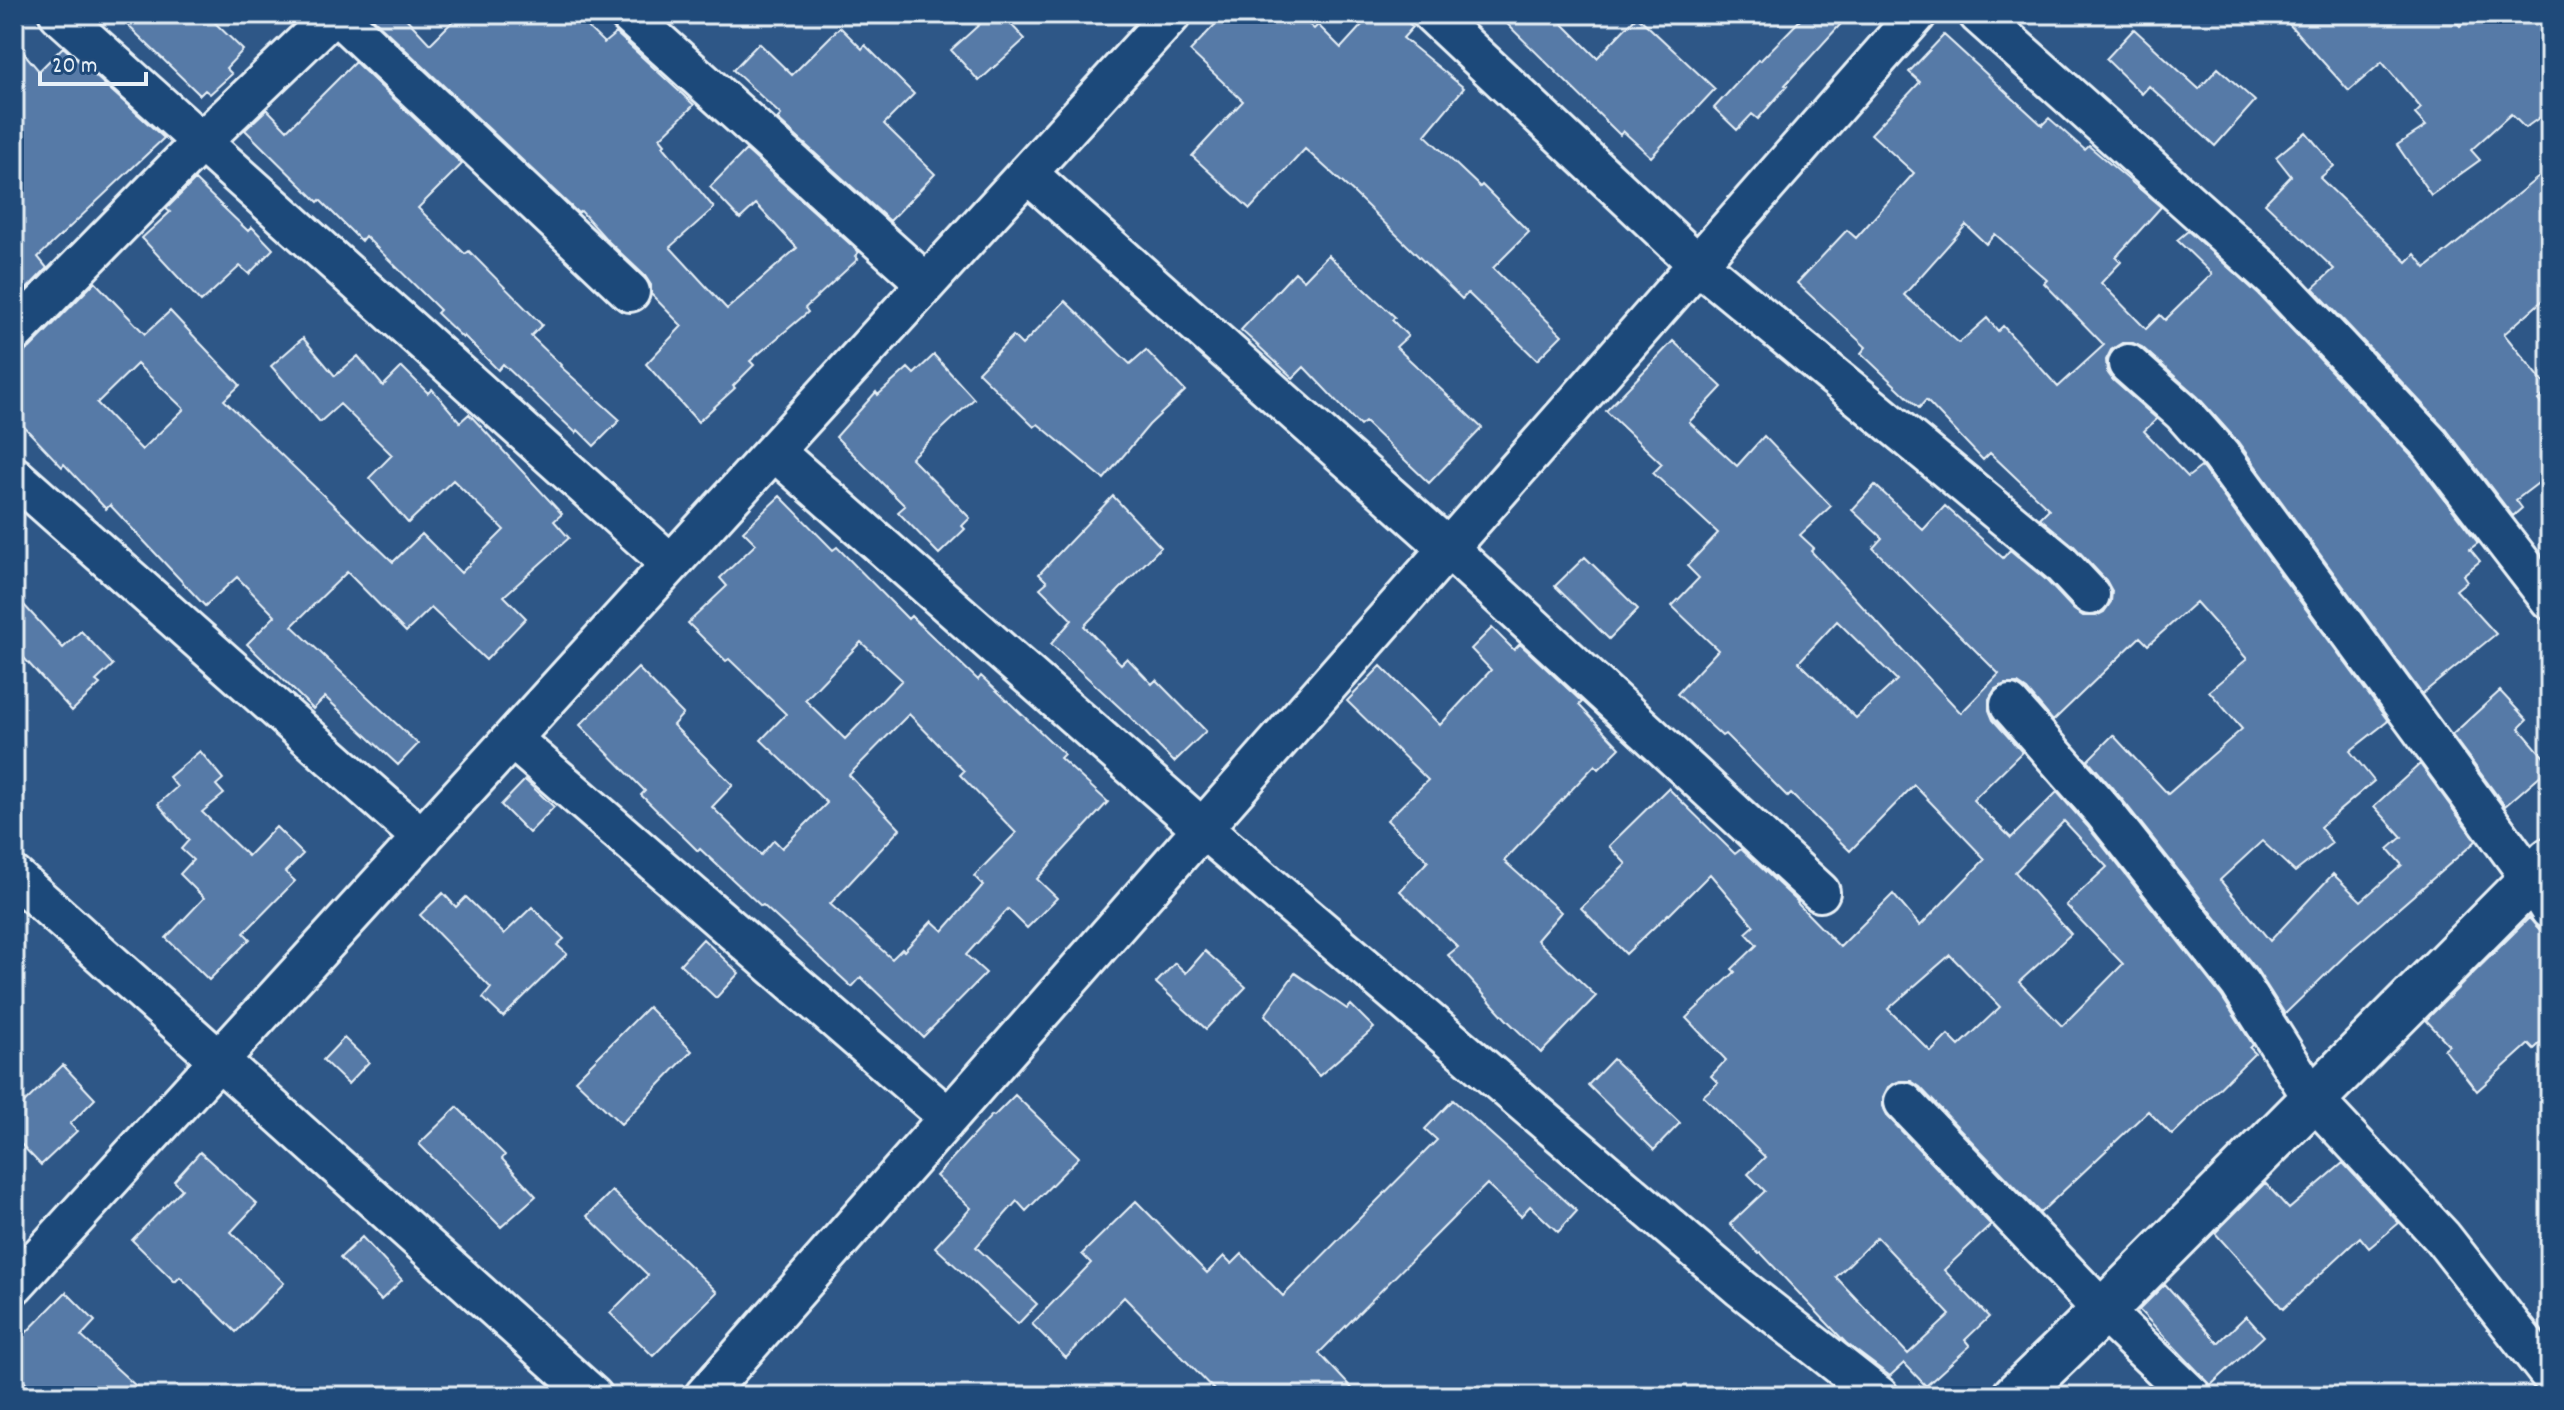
<svg xmlns="http://www.w3.org/2000/svg" width="2564" height="1410" viewBox="0 0 2564 1410" font-family="Dekko,sans-serif">
<style>
.building{fill:#567aa7;stroke:#e8f1f8;stroke-width:2;fill-rule:evenodd}
.lines{fill:none;stroke-linecap:round;stroke-linejoin:round}
.minor-casing{stroke:#e8f1f8;stroke-width:44}
.primary-casing{stroke:#e8f1f8;stroke-width:50}
.minor{stroke:#1f4a7a;stroke-width:38}
.primary{stroke:#1f4a7a;stroke-width:44}
</style>
<rect width="100%" height="100%" fill="#2e5787"/>
<filter id="ink" filterUnits="userSpaceOnUse"><feTurbulence type="fractalNoise" baseFrequency=".0125" numOctaves="2"/><feDisplacementMap in="SourceGraphic" scale="16" xChannelSelector="R" yChannelSelector="G"/><feConvolveMatrix kernelMatrix="1 2 1 2 8 2 1 2 1" color-interpolation-filters="sRGB"/></filter>
<g filter="url(#ink)">
<!-- building -->
<path class="building" d="M116,14H206L243,50L226,68L232,74L210,94L205,90L200,95Z
M368,14H402L430,44L460,14H574L604,43L616,33L694,105L660,138L665,144L663,146L714,208L670,247L727,309L797,248L756,204L740,219L710,187L746,150L859,252L855,256L858,259L805,308L808,312L750,361L754,365L733,386L735,388L698,422L646,364L682,326L651,294V285L645,276L607,240L581,211L578,213Z
M991,14H1001L1025,39L979,81L951,50Z
M1225,14H1297L1314,29L1318,25L1341,48L1372,14H1398L1413,27L1403,38L1464,88L1425,135L1480,187L1482,185L1529,232L1493,268L1562,335L1537,360L1468,293L1462,299L1355,194L1305,149L1250,209L1192,156L1243,101L1190,51Z
M1497,14H1553L1597,58L1637,16L1715,89L1651,157L1623,131L1620,135Z
M1806,14H1850L1785,85L1787,86L1758,119L1752,114L1737,130L1714,108L1758,60L1760,61Z
M2280,14H2449L2460,26L2473,14H2542L2550,23V110L2525,128L2511,114L2471,150L2480,160L2431,195L2397,145L2426,126L2415,114L2421,108L2382,62L2349,91Z
M840,27L862,49L865,45L914,94L884,124L935,174L890,221L777,119L781,115L733,70L759,43L792,75Z
M2134,29L2199,89L2218,68L2255,101L2215,146L2149,86L2142,94L2106,59Z
M1944,35L2042,125L2049,118L2085,150L2089,146L2161,207L2116,257L2121,262L2101,283L2146,329L2160,315L2165,320L2212,274L2177,240L2188,231L2259,295L2413,458L2478,543L2470,549L2480,561L2463,575L2467,581L2456,590L2496,634L2422,694L2238,442L2198,397L2142,347L2133,343H2122L2111,350L2106,360L2107,372L2113,380L2157,419L2144,431L2188,477L2201,467L2203,469L2388,721L2350,751L2374,781L2320,827L2332,843L2295,872L2262,841L2220,880L2270,941L2333,874L2361,901L2402,865L2388,849L2402,837L2374,806L2420,764L2476,841L2353,948L2285,1014L2257,970L2121,798L2088,760L2113,735L2168,794L2242,729L2209,691L2247,659L2196,602L2148,645L2140,637L2053,721L2027,690L2018,684H2005L1995,689L1989,699V710L1993,720L2022,752L1973,800L2011,838L2057,792L2087,826L2222,997L2253,1045L2250,1048L2255,1053L2172,1135L2148,1111L2040,1213L1920,1087L1911,1081H1900L1888,1087L1883,1097V1106L1888,1117L1991,1225L1944,1270L1989,1317L1965,1340L1970,1346L1926,1386L1904,1363L1890,1376L1846,1343L1761,1253L1759,1254L1730,1224L1765,1191L1748,1174L1765,1157L1703,1096L1718,1083L1711,1076L1726,1060L1686,1018L1735,972L1732,969L1757,945L1746,933L1754,926L1710,874L1669,915L1668,914L1626,954L1581,908L1626,864L1609,846L1668,788L1735,854L1741,849L1798,902L1797,903L1840,947L1893,894L1920,926L1985,859L1914,785L1850,851L1791,794L1788,797L1725,734L1722,736L1677,694L1718,650L1672,606L1699,578L1687,566L1718,533L1653,473L1662,464L1606,411L1673,341L1722,387L1689,422L1737,466L1764,436L1831,506L1800,535L1814,548L1811,551L1961,713L1999,674L1873,548L1882,538L1852,510L1875,485L1923,530L1945,506L2003,558L2010,550L2045,579L2074,610L2083,616H2096L2104,612L2111,602L2112,591L2106,580L2074,546L2040,518L2049,509L1990,453L1983,460L1926,400L1919,408L1861,353L1866,347L1797,283L1847,230L1856,238L1914,173L1871,134L1920,82L1909,72ZM1966,225L1986,244L1995,234L2047,280L2044,283L2104,345L2058,387L2003,326L1998,331L1987,318L1959,343L1904,295ZM1837,621L1897,680L1856,718L1799,662ZM2064,821L2107,867L2066,905L2123,964L2062,1026L2019,982L2071,934L2015,872ZM1950,955L2000,1007L1959,1046L1948,1035L1931,1052L1888,1009ZM1877,1237L1950,1315L1908,1354L1836,1277Z
M14,41L39,71L63,47L164,138L38,257L47,268L14,302Z
M355,62L462,164L418,208L465,254L469,251L542,325L531,336L561,365L560,366L620,420L594,446L578,430L576,433L503,364L498,370L464,336L463,338L437,313L440,310L365,236L361,241L320,200L318,202L245,130L267,109L287,130Z
M2306,132L2334,166L2320,178L2407,262L2415,254L2426,268L2550,168V294L2504,334L2550,390L2538,400L2550,414V474L2516,500L2522,508L2513,516L2446,429L2313,288L2334,269L2265,203L2291,176L2276,157Z
M195,180L248,231L252,227L273,249L249,274L240,266L201,302L142,238L170,212L166,209Z
M1328,255L1395,317L1392,320L1408,336L1396,347L1482,428L1429,483L1365,422L1360,426L1304,367L1293,378L1241,330L1295,272L1304,280Z
M95,282L145,334L170,311L240,385L224,400L393,562L422,534L461,573L504,530L453,480L408,523L369,478L392,455L340,404L320,422L271,366L303,338L335,376L358,356L383,386L402,367L428,393L432,389L460,422L469,414L562,514L554,521L569,538L504,596L526,618L486,660L431,608L406,632L347,572L292,626L418,744L398,765L325,697L313,709L247,644L275,616L237,577L205,606L110,505L106,509L64,464L62,467L14,416V354H21L30,348ZM137,364L184,409L142,450L97,403Z
M1065,301L1130,364L1146,350L1185,391L1149,425L1104,479L1038,424L1034,427L978,372L1013,336L1022,345Z
M934,355L974,399L911,458L970,518L962,526L965,529L939,554L898,512L905,506L836,437L876,392L878,395L908,368L914,374Z
M780,496L833,550L837,547L908,619L911,616L978,680L981,676L1064,754L1060,758L1108,802L1037,879L1057,898L1027,928L1008,909L966,955L986,973L923,1037L861,977L852,987L763,905L761,906L700,849L698,851L641,795L645,791L580,725L638,668L683,714L673,725L733,785L712,807L761,855L774,840L782,848L827,803L761,740L786,714L729,659L726,661L688,623L727,586L720,578L756,544L743,531ZM861,642L902,680L845,739L805,700ZM909,714L964,771L960,775L1016,833L974,876L983,885L943,931L932,921L904,951L902,949L892,959L830,904L900,829L849,775Z
M1113,496L1161,547L1084,626L1121,664L1127,658L1152,684L1156,680L1206,731L1174,762L1130,717L1051,644L1072,620L1040,588L1047,582L1039,574Z
M1585,557L1638,609L1609,639L1555,586Z
M14,594L63,648L81,631L113,665L96,681L100,684L72,711L14,647Z
M1492,628L1514,650L1520,644L1582,702L1579,705L1620,748L1599,769L1595,765L1504,861L1561,912L1537,940L1596,996L1541,1053L1506,1019L1448,955L1458,947L1400,891L1428,861L1387,820L1428,780L1347,701L1381,666L1440,725L1491,670L1471,649Z
M2500,691L2527,720L2519,728L2550,764V767L2505,806L2452,735Z
M200,751L223,779L216,785L224,794L202,812L248,856L276,827L303,854L285,872L295,881L244,933L250,939L209,980L166,938L204,898L180,874L193,860L181,849L189,840L158,804L177,787L169,777Z
M525,780L554,807L529,833L501,805Z
M443,893L456,907L466,897L504,934L532,907L564,939L557,945L567,954L503,1017L483,998L491,988L420,915Z
M2529,918L2539,929L2550,932V1034L2534,1049L2529,1044L2477,1091L2444,1049L2449,1045L2426,1020Z
M703,939L739,973L716,998L680,964Z
M1205,951L1246,987L1206,1029L1156,983L1175,963L1186,973Z
M1295,973L1347,1009L1351,1005L1374,1028L1319,1076L1265,1015Z
M648,1007L692,1051L621,1124L575,1080Z
M344,1038L369,1062L348,1084L323,1060Z
M1613,1059L1680,1123L1654,1150L1588,1085Z
M63,1065L95,1099L70,1124L77,1131L41,1165L14,1137V1113Z
M1015,1095L1079,1157L1026,1211L1017,1201L976,1247L1037,1304L1018,1324L935,1247L971,1208L936,1176L992,1115L994,1116Z
M1453,1100L1577,1211L1558,1232L1530,1206L1521,1216L1487,1184L1319,1353L1359,1396H1220L1124,1297L1066,1358L1032,1324L1091,1263L1082,1254L1136,1201L1207,1273L1224,1256L1232,1264L1242,1254L1283,1296L1437,1140L1425,1129Z
M457,1107L505,1155L502,1159L536,1196L501,1227L419,1144Z
M200,1152L257,1204L231,1232L284,1283L236,1332L180,1277L175,1282L132,1240L182,1189L174,1181Z
M2343,1163L2399,1223L2369,1248L2360,1237L2283,1309L2215,1233L2265,1183L2289,1209Z
M612,1191L717,1292L653,1356L610,1313L648,1275L587,1216Z
M362,1237L402,1280L381,1300L340,1258Z
M2165,1284L2218,1343L2246,1316L2264,1336L2211,1385L2139,1310Z
M66,1292L95,1321L81,1336L147,1396H38L14,1371V1345Z"/>
<g class="lines">
<!-- minor casing -->
<g class="minor-casing">
<path id="minor" d="M59,14L671,564
M336,14L630,292
M628,14L926,283
M1432,14L1698,264L2060,563L2090,595
M1978,14L2274,279L2430,444L2550,600
M1027,173L1448,548L1820,892
M14,333L201,142L334,14
M2128,364L2182,412L2220,455L2531,879L2550,910
M774,451L1202,828L1741,1288L1879,1396
M14,476L422,838
M2010,705L2104,812L2240,984L2313,1099L2442,1237L2550,1375
M512,739L948,1117
M14,876L593,1396
M1904,1102L2103,1311L2192,1396
M14,1285L1172,14
M704,1396L1917,14"/>
</g>
<!-- primary casing -->
<g class="primary-casing">
<path id="primary" d="M2015,1396L2103,1311L2550,860"/>
</g>
<!-- minor -->
<use href="#minor" class="minor"/>
<!-- primary -->
<use href="#primary" class="primary"/>
</g>
</g>
<!-- margin -->
<rect width="2564" height="1410" fill="none" stroke="#1f4a7a" stroke-width="48"/>
<rect x="24" y="24" width="2516" height="1362" fill="none" stroke="#e8f1f8" stroke-width="3" filter="url(#ink)"/>
<!-- scale -->
<path d="M40 72v12h106v-12" fill="none" stroke="#e8f1f8" stroke-width="4"/>
<text x="52" y="72" font-size="24" fill="#e8f1f8" stroke="#1f4a7a" stroke-width="6" paint-order="stroke">20 m</text>
</svg>
